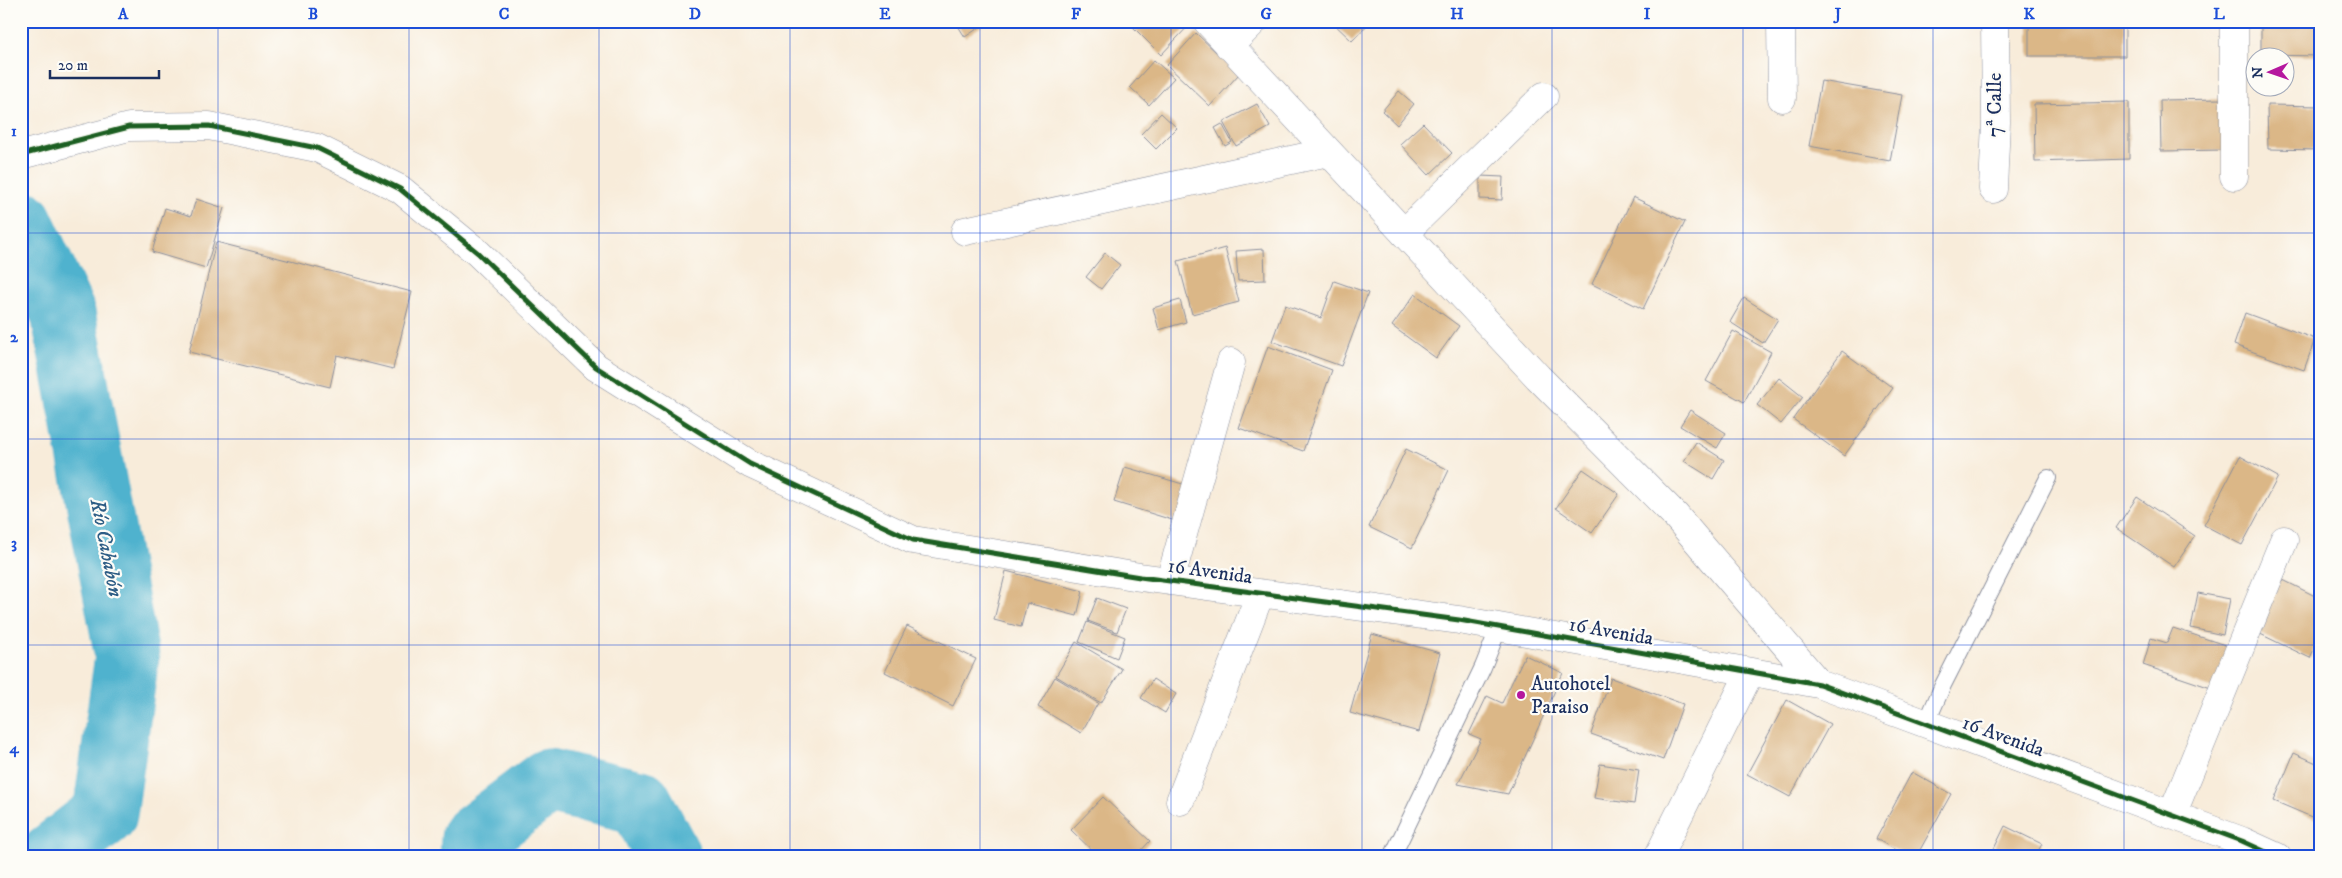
<svg xmlns="http://www.w3.org/2000/svg" width="2342" height="878" viewBox="0 0 2342 878" font-family="'IM FELL DW Pica',serif">
<style>
.lines{fill:none;stroke-linecap:round;stroke-linejoin:round}
.river{stroke:#4fb2ce;stroke-width:65}
.building{fill:#dbb787}
.lane-casing{stroke:#8a8e9c;stroke-width:18}
.street-casing{stroke:#8a8e9c;stroke-width:29}
.lane{stroke:#fff;stroke-width:16}
.street{stroke:#fff;stroke-width:28}
.cycleway-casing{stroke:#fdfcf7;stroke-width:8}
.cycleway{stroke:#1b5e20;stroke-width:5}
.grid{fill:none;stroke:#1d4ed8;stroke-width:1;stroke-opacity:0.55}
.poi-dot{fill:#b5179e;stroke:#fdfcf7;stroke-width:2}
.labels{text-anchor:middle;dominant-baseline:central;stroke-width:4.5;stroke-linejoin:round;paint-order:stroke}
.street-label{font-size:20px;fill:#1b2f5e;stroke:#fdfcf7}
.poi-label{font-size:20px;fill:#1b2f5e;stroke:#fdfcf7;text-anchor:start}
.water-label{font-size:21px;font-style:italic;fill:#2d5d85;stroke:#fdfcf7}
.neatline{fill:none;stroke:#1d4ed8;stroke-width:2}
.grid-label{font-size:16px;text-anchor:middle;font-weight:bold;fill:#1d4ed8}
</style>
<rect width="100%" height="100%" fill="#fdfcf7"/>
<filter id="ink" filterUnits="userSpaceOnUse"><feTurbulence type="fractalNoise" baseFrequency=".02" numOctaves="2"/><feDisplacementMap in="SourceGraphic" scale="10" xChannelSelector="R" yChannelSelector="G"/><feConvolveMatrix kernelMatrix="1 2 1 2 8 2 1 2 1" color-interpolation-filters="sRGB"/></filter>
<filter id="wash" filterUnits="userSpaceOnUse"><feTurbulence type="fractalNoise" baseFrequency=".0096" numOctaves="4" result="noise"/><feDisplacementMap in="SourceGraphic" scale="20" xChannelSelector="R" yChannelSelector="G"/><feGaussianBlur stdDeviation="1.12" result="paint"/><feColorMatrix in="noise" values="0 0 0 0 0 0 0 0 0 0 0 0 0 0 0 0 0 1.4 0 .05"/><feComposite in="paint" operator="in"/></filter>
<g filter="url(#wash)">
<rect width="100%" height="100%" fill="#f8ecda"/>
<g class="lines">
<!-- river -->
<path class="river" d="M21,222L63,313L127,656L105,814L50,857
M472,857L473,838L548,781L640,802L669,857"/>
</g>
<g id="blocks">
<!-- building -->
<path class="building" d="M955,21H989L965,37Z
M1127,21H1191L1192,22L1161,55Z
M1331,21H1371L1352,41Z
M2029,21H2125V56H2029Z
M2261,21H2321V56L2261,55Z
M1196,33L1239,74L1210,106L1167,65Z
M1154,60L1174,78L1149,105L1130,87Z
M1821,81L1902,95L1890,161L1809,146Z
M1399,91L1414,104L1397,125L1382,111Z
M2223,99L2224,150L2161,151L2160,100Z
M2129,102V159L2035,162L2034,104Z
M1257,104L1270,127L1236,146L1223,122Z
M2267,105L2321,106V150L2268,149Z
M1161,113L1177,128L1156,149L1141,134Z
M1423,123L1452,153L1429,175L1400,144Z
M1222,124L1232,142L1225,146L1215,128Z
M1480,176L1503,177L1502,200L1480,199Z
M1633,197L1685,222L1643,309L1592,284Z
M196,199L224,208L206,268L152,252L165,208L191,216Z
M216,242L412,292L393,369L337,355L330,387L189,352Z
M1225,248L1239,302L1192,314L1178,261Z
M1264,249L1265,280L1238,281L1236,251Z
M1105,253L1120,265L1101,289L1086,277Z
M1334,281L1368,293L1341,366L1272,341L1285,305L1321,318Z
M1415,294L1459,326L1436,358L1392,326Z
M1744,298L1778,319L1763,343L1730,322Z
M1180,300L1186,322L1159,330L1153,308Z
M2245,313L2315,339L2304,370L2234,345Z
M1733,331L1771,352L1744,402L1706,381Z
M1268,346L1332,370L1303,451L1239,428Z
M1842,351L1893,388L1844,456L1793,419Z
M1779,378L1803,397L1781,424L1757,405Z
M1690,410L1726,433L1717,448L1680,426Z
M1696,442L1724,460L1713,479L1684,461Z
M1406,449L1449,470L1412,548L1369,527Z
M2240,456L2278,477L2242,545L2204,525Z
M1125,467L1193,487L1182,523L1114,502Z
M1583,469L1619,494L1592,533L1556,508Z
M2137,497L2195,536L2174,567L2116,528Z
M1006,571L1083,591L1077,616L1027,603L1021,627L994,620Z
M2279,578L2321,599V634L2310,658L2254,631Z
M2198,593L2230,599L2223,635L2191,628Z
M1097,598L1126,609L1117,632L1088,621Z
M1087,622L1125,637L1117,658L1079,642Z
M907,626L976,659L953,706L885,672Z
M2173,628L2228,646L2214,689L2143,665L2151,638L2167,643Z
M1372,634L1440,653L1419,732L1350,713Z
M1076,642L1122,669L1101,703L1056,676Z
M1525,655L1563,673L1508,794L1458,784L1481,739L1469,734L1487,696L1502,703Z
M1055,677L1098,703L1081,733L1038,707Z
M1611,678L1683,704L1663,760L1591,734Z
M1153,679L1176,694L1165,713L1141,698Z
M1787,700L1830,724L1790,797L1747,774Z
M2294,753L2321,765V821L2274,801Z
M1600,764L1639,770L1634,804L1594,798Z
M1912,772L1951,794L1916,857H1908L1876,839Z
M1103,797L1150,841L1135,857H1099L1071,830Z
M2005,826L2042,844L2035,857H1990Z"/>
</g>
</g>
<g filter="url(#ink)">
<use href="#blocks" fill-opacity="0" stroke="#8a8e9c" stroke-width="1"/>
<g class="lines">
<!-- lane casing -->
<g class="lane-casing">
<path id="lane" d="M1926,724L1943,685L2048,478
M1392,857L1483,667L1499,627"/>
</g>
<!-- street casing -->
<g class="street-casing">
<path id="street" d="M1207,21L1538,377L1675,515L1819,684
M1781,21L1782,98
M2234,21V176
M1229,46L1254,21
M21,155L129,127L209,126L317,148L400,189L478,253L596,367L750,464L913,540L1140,577L1459,620L1819,684L2242,841L2277,857
M1993,189L1996,122L1995,21
M965,231L1328,152
M1404,233L1544,96
M1170,581L1231,362
M1180,801L1260,594
M2172,815L2284,540
M1658,857L1750,672"/>
</g>
<!-- lane -->
<use href="#lane" class="lane"/>
<!-- street -->
<use href="#street" class="street"/>
<!-- cycleway casing -->
<g class="cycleway-casing">
<path id="cycleway" d="M21,155L129,127L209,126L317,148L400,189L478,253L596,367L750,464L913,540L1140,577L1459,620L1819,684L2242,841L2277,857"/>
</g>
<!-- cycleway -->
<use href="#cycleway" class="cycleway"/>
</g>
</g>
<!-- grid -->
<path class="grid" d="M218,21V857M409,21V857M599,21V857M790,21V857M980,21V857M1171,21V857M1362,21V857M1552,21V857M1743,21V857M1933,21V857M2124,21V857M21,233H2321M21,439H2321M21,645H2321"/>
<!-- markers -->
<circle class="poi-dot" cx="1521" cy="695" r="5"/>
<g class="labels">
<!-- street labels -->
<g class="street-label">
<text transform="translate(1995 105) rotate(-90)">7ª Calle</text>
<text transform="translate(1210 572) rotate(8)">16 Avenida</text>
<text transform="translate(1611 632) rotate(10)">16 Avenida</text>
<text transform="translate(2003 737) rotate(20)">16 Avenida</text>
</g>
<!-- poi labels -->
<g class="poi-label">
<text x="1531" y="684">Autohotel<tspan x="1531" dy="23">Paraiso</tspan></text>
</g>
<!-- water labels -->
<g class="water-label">
<text transform="translate(106 548) rotate(79)">Río Cahabón</text>
</g>
</g>
<!-- margin -->
<rect width="2342" height="878" fill="none" stroke="#fdfcf7" stroke-width="55"/>
<!-- north arrow -->
<g transform="translate(2270 72) rotate(268)"><circle r="24" fill="#fdfcf7" stroke="#a3aaba"/>
<path d="M0-4L9 19L0 12L-9 19Z" fill="#b5179e"/>
<text y="-8" font-size="14" font-weight="bold" text-anchor="middle" fill="#1b2f5e">N</text>
</g>
<!-- scale -->
<path d="M50 70v8h109v-8" fill="none" stroke="#1b2f5e" stroke-width="2.5"/>
<text x="58" y="70" font-size="15" fill="#1b2f5e" stroke="#fdfcf7" stroke-width="4" paint-order="stroke">20 m</text>
<rect x="28" y="28" width="2286" height="822" class="neatline"/>
<g class="grid-label">
<text x="123" y="19">A</text>
<text x="313" y="19">B</text>
<text x="504" y="19">C</text>
<text x="695" y="19">D</text>
<text x="885" y="19">E</text>
<text x="1076" y="19">F</text>
<text x="1266" y="19">G</text>
<text x="1457" y="19">H</text>
<text x="1647" y="19">I</text>
<text x="1838" y="19">J</text>
<text x="2029" y="19">K</text>
<text x="2219" y="19">L</text>
<text x="14" y="136">1</text>
<text x="14" y="342">2</text>
<text x="14" y="548">3</text>
<text x="14" y="753">4</text>
</g>
</svg>
